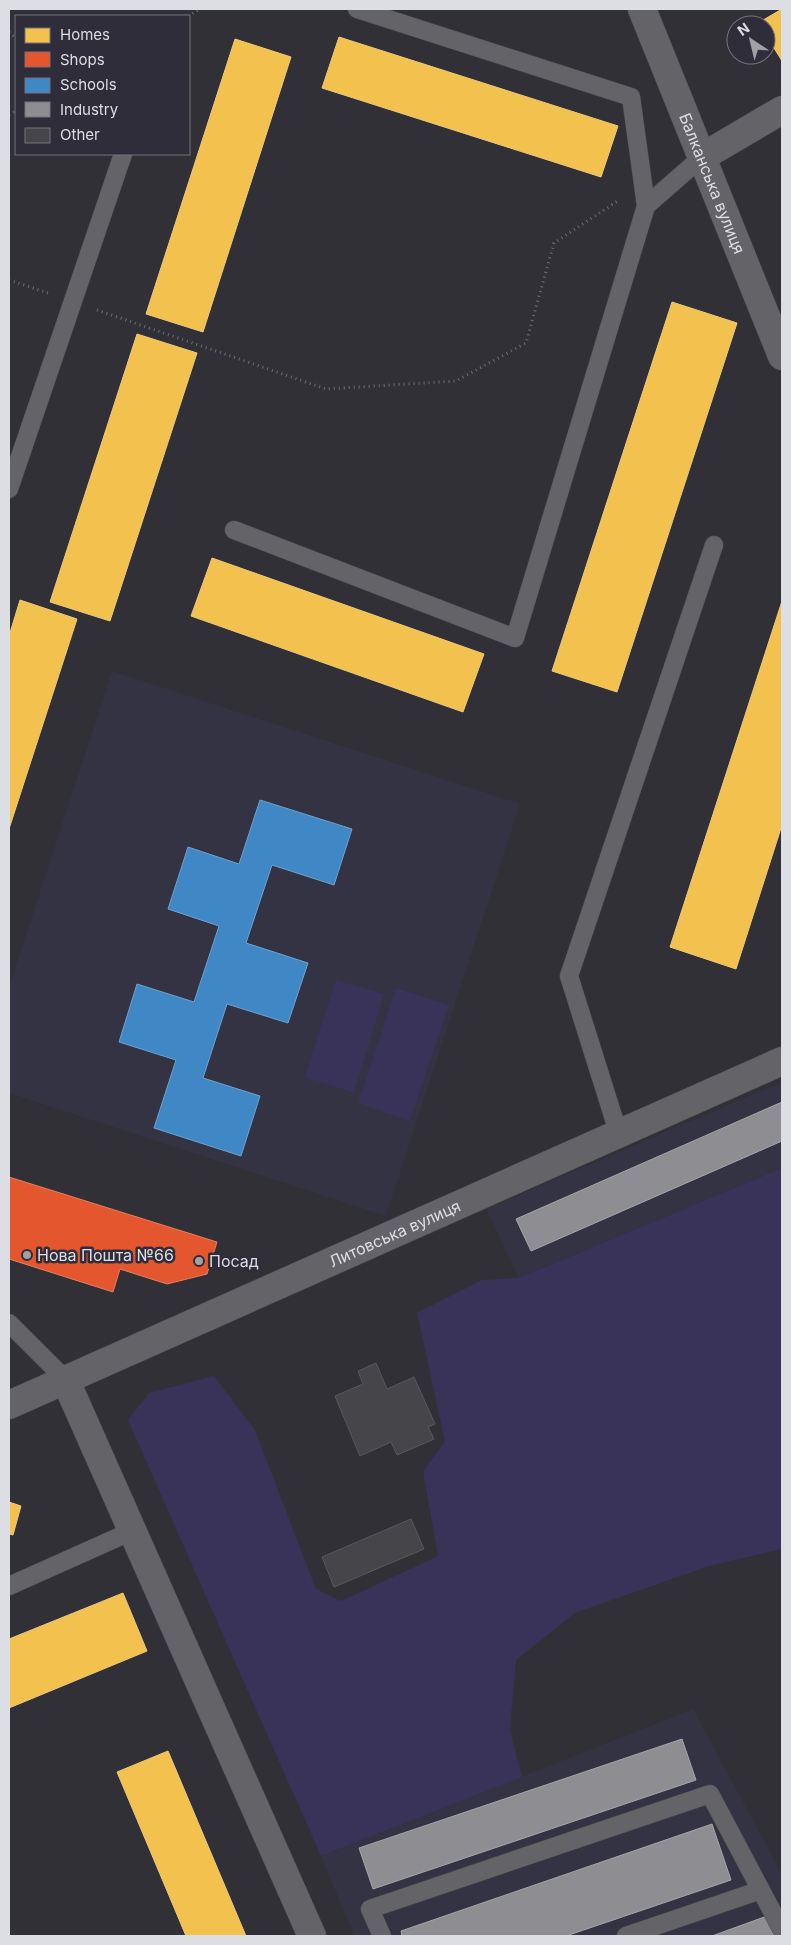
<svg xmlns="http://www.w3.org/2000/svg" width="791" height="1945" viewBox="0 0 791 1945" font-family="Inter,sans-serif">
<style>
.built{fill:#343343}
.green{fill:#393259}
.homes{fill:#f2c14e;stroke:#ecc97b}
.shops{fill:#e4572e;stroke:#e27f65}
.schools{fill:#3f88c5;stroke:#6ea2ce}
.industry{fill:#8d8d92;stroke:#a5a5ab}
.building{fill:#46454a;stroke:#59585d}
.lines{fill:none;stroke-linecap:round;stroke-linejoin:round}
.service-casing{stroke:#4d4c51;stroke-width:19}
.minor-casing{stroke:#4d4c51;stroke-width:29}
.tertiary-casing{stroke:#4d4c51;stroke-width:29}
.path{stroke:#6e6e72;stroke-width:3;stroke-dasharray:1 4;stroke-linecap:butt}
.service{stroke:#646368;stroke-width:18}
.minor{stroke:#646368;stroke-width:28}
.tertiary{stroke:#646368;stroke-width:28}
.poi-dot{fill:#a1a0a7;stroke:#2f2d39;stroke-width:2}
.labels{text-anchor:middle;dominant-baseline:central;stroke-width:5;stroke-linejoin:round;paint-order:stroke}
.street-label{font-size:16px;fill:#dddde4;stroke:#2f2d39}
.poi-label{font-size:16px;fill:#dddde4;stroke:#2f2d39;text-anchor:start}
</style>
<rect width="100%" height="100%" fill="#313036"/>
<!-- built -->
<path class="built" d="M112,671L520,804L386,1216L9,1093V987Z
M782,1082V1168L519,1278L486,1209Z
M693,1709L782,1874V1936H354L321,1856Z"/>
<!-- green -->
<path class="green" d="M336,980L384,994L354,1093L305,1077Z
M396,988L449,1005L410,1121L358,1103Z
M782,1168V1549L709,1566L575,1613L516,1660L510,1730L522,1777L321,1856L128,1420L149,1393L214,1376L255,1430L316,1589L341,1601L438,1556L423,1471L445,1442L417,1313L482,1280L519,1278Z"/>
<!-- homes -->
<path class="homes" d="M782,9V61L766,35V25H759L758,23Z
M339,37L618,126L601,177L322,88Z
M235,39L291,57L203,332L146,314Z
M672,302L737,323L617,692L552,671Z
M137,334L197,353L110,621L50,602Z
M212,558L484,654L463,712L191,616Z
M20,600L77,619L9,829V636Z
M782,601V825L736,969L670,947Z
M9,1502L21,1506L13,1535L9,1534Z
M123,1593L147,1651L9,1708V1639Z
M168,1751L246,1936H186L117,1772Z"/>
<!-- shops -->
<path class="shops" d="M9,1177L217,1242L207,1274L167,1284L120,1269L113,1292L9,1259Z"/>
<!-- schools -->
<path class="schools" d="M260,800L352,829L334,885L272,865L246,943L308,963L288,1023L227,1004L203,1078L260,1096L241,1156L154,1128L176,1060L119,1042L137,984L194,1002L219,926L168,909L188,847L239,864Z"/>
<!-- industry -->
<path class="industry" d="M782,1102V1141L531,1251L516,1219Z
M682,1739L696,1780L373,1889L359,1848Z
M712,1824L731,1880L566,1936H402L401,1931Z
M767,1916L774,1936H712Z"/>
<!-- building -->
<path class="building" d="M376,1363L387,1389L414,1377L435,1424L428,1427L434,1439L397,1455L391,1442L360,1456L335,1396L363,1384L358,1371Z
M411,1519L424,1549L334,1587L322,1557Z"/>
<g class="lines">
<!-- service casing -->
<g class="service-casing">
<path id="service" d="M357,9L631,97L646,206
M9,489L123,154
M234,530L515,638L646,206L702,157
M619,1135L569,976L714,545
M9,1323L65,1379
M9,1586L132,1531
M382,1936L370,1909L710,1794L782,1930
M626,1936L761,1890"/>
</g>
<!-- minor casing -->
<g class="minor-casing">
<g id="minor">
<path d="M702,157L782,110"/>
<path d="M65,1379L312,1936"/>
<path id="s1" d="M9,1405L782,1061"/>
</g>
</g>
<!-- tertiary casing -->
<g class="tertiary-casing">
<g id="tertiary">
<path id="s2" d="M642,9L782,356"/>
</g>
</g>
<!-- path -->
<path class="path" d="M188,16L201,9
M9,32L16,39
M9,115L16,111
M9,280L48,293
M97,310L326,389L456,381L526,343L554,243L619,200"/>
<!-- service -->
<use href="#service" class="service"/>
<!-- minor -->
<use href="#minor" class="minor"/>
<!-- tertiary -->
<use href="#tertiary" class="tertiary"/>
</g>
<!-- markers -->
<g class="poi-dot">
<circle cx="27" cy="1255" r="5"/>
<circle cx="199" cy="1261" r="5"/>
</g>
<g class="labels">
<!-- street labels -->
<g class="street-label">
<text stroke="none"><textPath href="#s2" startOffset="188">Балканська вулиця</textPath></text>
<text stroke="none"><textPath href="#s1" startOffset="422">Литовська вулиця</textPath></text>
</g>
<!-- poi labels -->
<g class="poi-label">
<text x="37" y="1255">Нова Пошта №66</text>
<text x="209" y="1261">Посад</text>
</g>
</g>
<!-- border -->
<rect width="791" height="1945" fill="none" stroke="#dddde4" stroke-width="20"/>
<!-- legend -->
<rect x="15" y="15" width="175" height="140" fill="#2f2d39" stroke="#75737d"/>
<rect x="25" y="28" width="25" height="15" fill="#f2c14e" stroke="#75737d"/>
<text x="60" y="40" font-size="15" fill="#dddde4">Homes</text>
<rect x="25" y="52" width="25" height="15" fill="#e4572e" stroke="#75737d"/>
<text x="60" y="65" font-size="15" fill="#dddde4">Shops</text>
<rect x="25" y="78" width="25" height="15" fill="#3f88c5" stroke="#75737d"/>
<text x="60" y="90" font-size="15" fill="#dddde4">Schools</text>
<rect x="25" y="102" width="25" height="15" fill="#8d8d92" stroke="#75737d"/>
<text x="60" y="115" font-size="15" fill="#dddde4">Industry</text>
<rect x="25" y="128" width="25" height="15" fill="#46454a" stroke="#75737d"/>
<text x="60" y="140" font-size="15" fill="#dddde4">Other</text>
<!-- north arrow -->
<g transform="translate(751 40) rotate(325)"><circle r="24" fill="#2f2d39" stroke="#75737d"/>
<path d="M0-4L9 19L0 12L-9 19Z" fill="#a1a0a7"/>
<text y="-8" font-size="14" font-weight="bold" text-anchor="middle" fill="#dddde4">N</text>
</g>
</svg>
